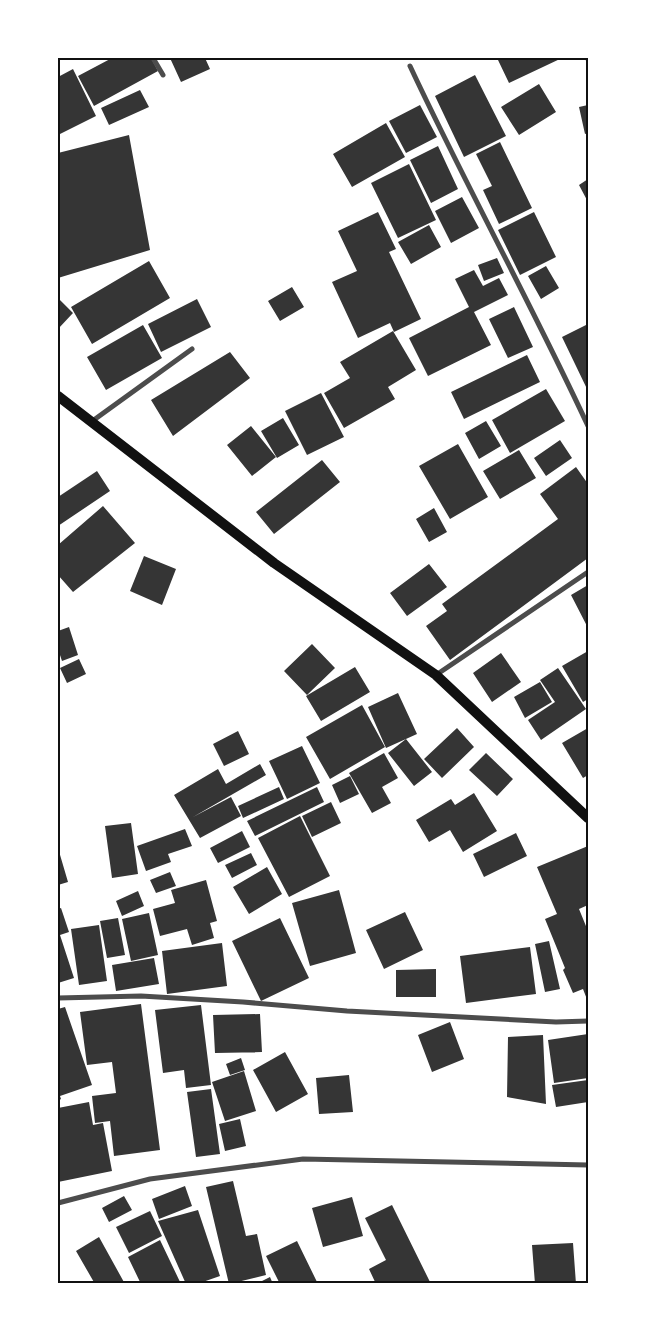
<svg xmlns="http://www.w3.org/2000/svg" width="646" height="1341" viewBox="0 0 646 1341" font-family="'Asap Condensed',sans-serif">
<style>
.building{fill:#353535}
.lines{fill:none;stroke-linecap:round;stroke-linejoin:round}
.minor{stroke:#4c4c4c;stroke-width:5}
.secondary{stroke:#111;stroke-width:10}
.neatline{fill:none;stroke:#111;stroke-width:2}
</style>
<rect width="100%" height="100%" fill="#fff"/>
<!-- building -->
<path class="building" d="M112,58H151L158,71L94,106L78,76Z
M170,58H205L210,69L181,82Z
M503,58H562L509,83L498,60Z
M73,69L96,116L58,135V77Z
M475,75L506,136L464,157L435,96Z
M539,84L556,112L519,135L501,107Z
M140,90L149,107L109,125L101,108Z
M420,105L437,137L406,153L389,121Z
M588,105V133L585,134L579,107Z
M386,123L405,157L352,187L333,154Z
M129,135L150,250L58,278V153Z
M500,142L532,208L499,224L483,190L492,186L476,154Z
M438,146L458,189L431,203L410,160Z
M409,164L436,220L398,238L371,183Z
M588,179V202L579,185Z
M462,197L479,228L451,243L435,211Z
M378,212L396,249L389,252L421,319L394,332L390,323L358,338L332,282L357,271L338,231Z
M534,212L556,257L520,275L498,230Z
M429,225L441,247L411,264L398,242Z
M497,258L504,273L484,281L478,265Z
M149,261L170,298L92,344L71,307Z
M546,266L559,288L541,299L528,276Z
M474,270L483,286L499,278L508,295L474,312L491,345L428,376L409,338L469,307L455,279Z
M292,287L304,307L280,321L268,301Z
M58,298L73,313L58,329Z
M197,299L211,327L161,352L148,324Z
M514,307L533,347L508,358L489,319Z
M588,324V391L562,337Z
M143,325L162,358L106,390L87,357Z
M393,331L416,370L388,387L395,399L344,428L324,393L350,378L340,362Z
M230,352L250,378L173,436L151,400Z
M527,355L540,382L464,419L451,392Z
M546,389L565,421L510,453L492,420Z
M321,393L344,437L307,455L285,411Z
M283,418L299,445L277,458L261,431Z
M486,421L501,446L479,459L465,433Z
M251,426L276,457L252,476L227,445Z
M560,440L572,458L546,476L534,458Z
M458,444L488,497L450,519L419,466Z
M519,450L536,478L500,499L483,471Z
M322,460L340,482L274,534L256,512Z
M576,467L588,484V558L450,660L426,626L447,611L442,604L558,519L540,494Z
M97,471L110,491L58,526V497Z
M103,506L135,543L73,592L58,575V545Z
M434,508L447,532L429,542L416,519Z
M144,556L176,569L162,605L130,591Z
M429,564L447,587L407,616L390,593Z
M588,585V628L571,595Z
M69,627L78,655L62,661L58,649V631Z
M312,644L335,668L307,695L284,671Z
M588,651V699L583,702L562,666Z
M501,653L521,682L492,702L473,673Z
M79,659L86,674L67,683L60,668Z
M355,667L370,692L321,721L306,696Z
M558,668L586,709L541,740L528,720L555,702L540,680Z
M540,682L552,702L525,718L514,697Z
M398,693L417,734L386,748L368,707Z
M362,705L385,747L330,779L306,737Z
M457,728L474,747L442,778L424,759Z
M588,728V775L583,778L562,743Z
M238,731L249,754L224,766L213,744Z
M406,739L432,772L414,786L388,753Z
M302,746L320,783L287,799L269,761Z
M384,753L398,778L382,787L391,803L372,813L349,773Z
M486,753L513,779L497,796L469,770Z
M260,764L266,775L193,817L231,797L241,816L200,838L174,795L218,769L226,784Z
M350,776L359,794L340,803L332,785Z
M279,787L284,799L243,818L238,806Z
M317,787L324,802L255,836L247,821Z
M474,793L497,831L463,852L450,830L429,842L416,820L451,799L455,805Z
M331,802L341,823L312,837L302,816Z
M300,816L330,876L289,897L258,838Z
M131,823L138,874L112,878L105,826Z
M185,829L192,846L168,854L171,862L146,871L137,846Z
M242,831L250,847L218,863L210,848Z
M516,833L527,856L484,877L473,854Z
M588,846V905L579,909L588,931V1002L583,989L573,993L563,970L565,968L545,919L557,914L537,867Z
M58,848L68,882L58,885Z
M251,853L257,865L232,878L225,865Z
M267,867L282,894L249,914L233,887Z
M170,872L176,886L156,893L150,880Z
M206,880L217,921L210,923L214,938L192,945L187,929L160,936L153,909L175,903L171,890Z
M339,890L356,953L310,966L292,903Z
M138,891L144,906L122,916L116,901Z
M61,908L69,932L60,935L74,978L58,983V909Z
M405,912L423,950L384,969L366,930Z
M149,913L158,955L131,961L122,919Z
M118,918L125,955L107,958L100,921Z
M280,918L309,978L261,1001L232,941Z
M99,925L107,981L79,985L71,929Z
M549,941L560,989L545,992L535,944Z
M222,943L227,986L167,994L162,951Z
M530,947L536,994L466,1003L460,956Z
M154,958L159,984L116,991L112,965Z
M436,969V997H396V970Z
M141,1004L160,1150L114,1156L110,1121L95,1123L92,1096L116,1093L112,1062L87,1065L80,1012Z
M201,1005L211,1085L186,1088L184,1070L163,1073L155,1010Z
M65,1007L92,1085L60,1096L61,1099L58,1101V1009Z
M260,1014L262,1052L215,1053L213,1015Z
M450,1022L464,1059L432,1072L418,1035Z
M588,1034V1078L554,1083L548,1040Z
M543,1035L546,1104L507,1097L508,1037Z
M285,1052L308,1094L276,1112L253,1070Z
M241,1058L245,1070L230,1075L226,1064Z
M244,1071L256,1111L225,1121L212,1082Z
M349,1075L353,1112L319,1114L316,1078Z
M588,1080V1102L556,1107L552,1085Z
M211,1089L220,1154L196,1157L187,1092Z
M89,1102L93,1125L103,1123L112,1171L58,1182V1108Z
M240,1119L246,1146L225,1151L219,1124Z
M233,1181L246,1236L257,1234L266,1275L229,1284L206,1187Z
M185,1186L192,1206L159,1219L152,1199Z
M124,1196L132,1210L109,1222L102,1208Z
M352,1197L363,1236L323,1247L312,1208Z
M392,1205L431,1284H376L369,1269L386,1260L365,1218Z
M198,1210L220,1276L197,1284H186L158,1221Z
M150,1211L162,1236L129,1253L116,1227Z
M99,1237L125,1284H95L76,1251Z
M160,1240L181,1284H141L128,1257Z
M297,1241L318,1284H280L266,1256Z
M573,1243L576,1284H535L532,1245Z
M270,1277L273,1284H256Z"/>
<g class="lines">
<!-- minor -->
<path class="minor" d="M153,58L163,75
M588,58V59
M410,66C467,188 532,305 588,426
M91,422L192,349
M436,675L588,572
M58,998L141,996L243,1002L347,1011L556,1022L588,1021
M58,1203L150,1179L303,1159L588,1165"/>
<!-- secondary -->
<path class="secondary" d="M58,396L274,563L436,675L588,818"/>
</g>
<!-- border -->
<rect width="646" height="1341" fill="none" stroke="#ffffff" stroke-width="118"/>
<rect x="59" y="59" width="528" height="1223" class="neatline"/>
</svg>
